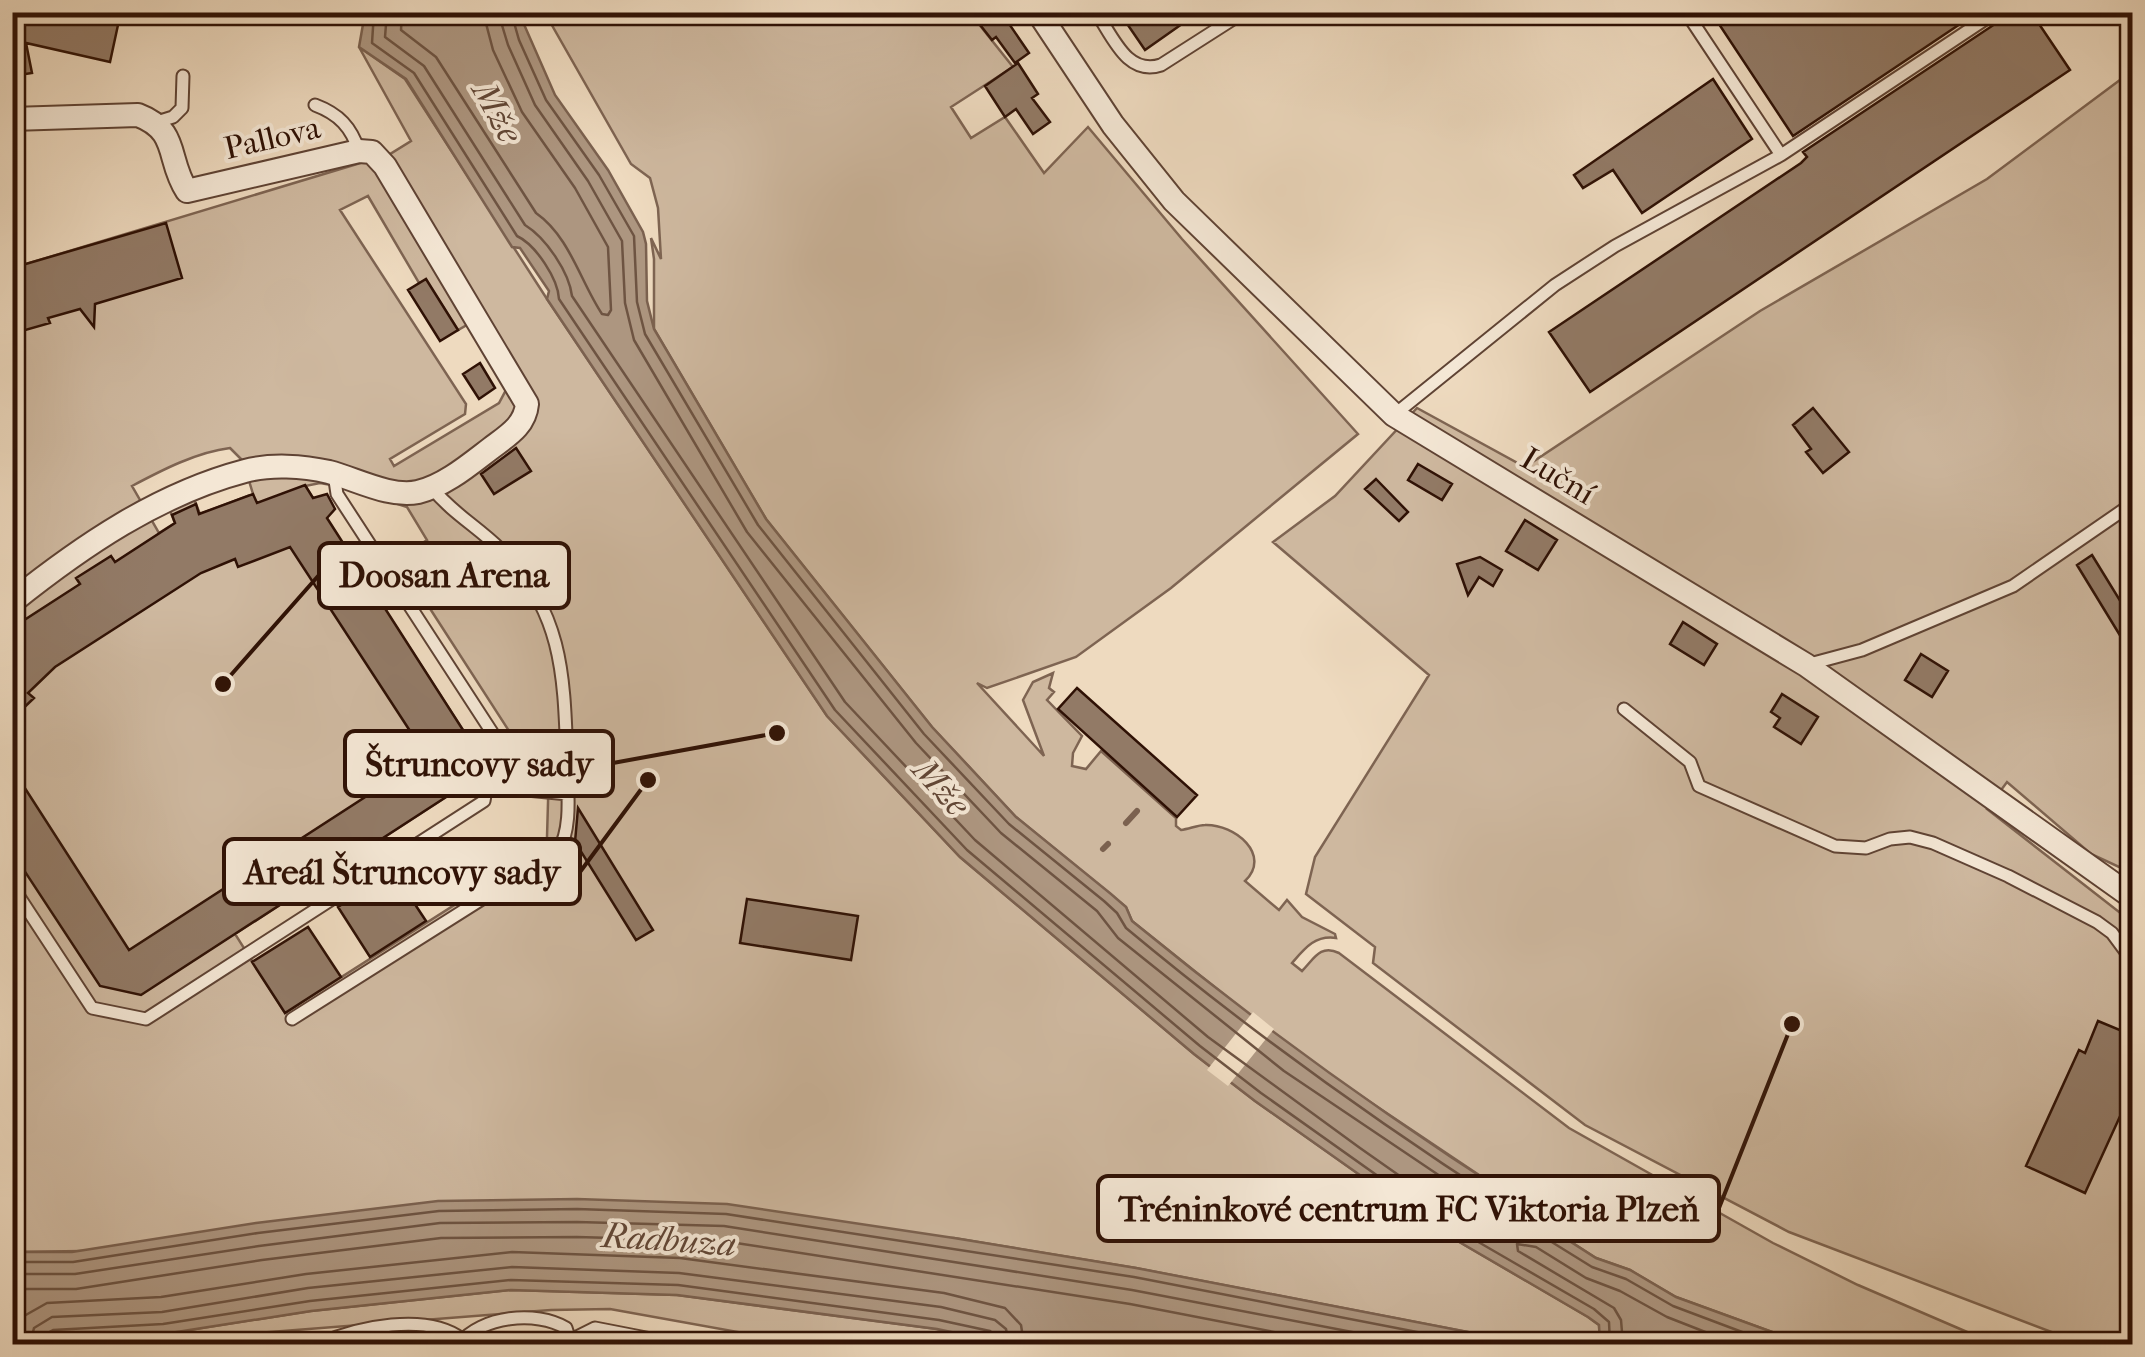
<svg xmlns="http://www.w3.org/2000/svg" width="2145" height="1357" viewBox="0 0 2145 1357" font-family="'IM FELL French Canon',serif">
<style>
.green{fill:#ceb89f;stroke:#7e6452;stroke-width:2.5;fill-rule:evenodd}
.water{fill:#ad9680;stroke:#7b614f;stroke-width:2.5}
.pier{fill:#eedabf}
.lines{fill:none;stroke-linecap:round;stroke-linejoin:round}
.shore{stroke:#6e5442;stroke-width:2.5}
.stream{stroke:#7b614f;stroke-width:6}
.building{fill:#927a66;stroke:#2f1105;stroke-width:2.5}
.lane-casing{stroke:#5f4334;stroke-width:15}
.street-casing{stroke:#5f4334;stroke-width:26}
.lane{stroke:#f4e7d5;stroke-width:11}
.street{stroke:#f4e7d5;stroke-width:22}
.labels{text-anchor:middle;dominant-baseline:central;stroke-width:8;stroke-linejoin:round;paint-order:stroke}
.street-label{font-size:32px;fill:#2f1105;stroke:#f4e7d5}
.water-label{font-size:35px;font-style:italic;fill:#614636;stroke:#f4e7d5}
.leader{fill:none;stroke:#2f1105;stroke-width:4}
.callout-dot{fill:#2f1105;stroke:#f4e7d5;stroke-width:4}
.callout{fill:#f4e7d5;stroke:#2f1105;stroke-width:4}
.callout-label{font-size:35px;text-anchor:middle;font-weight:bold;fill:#2f1105}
</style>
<rect width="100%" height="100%" fill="#eedabf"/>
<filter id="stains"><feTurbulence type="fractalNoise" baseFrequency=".002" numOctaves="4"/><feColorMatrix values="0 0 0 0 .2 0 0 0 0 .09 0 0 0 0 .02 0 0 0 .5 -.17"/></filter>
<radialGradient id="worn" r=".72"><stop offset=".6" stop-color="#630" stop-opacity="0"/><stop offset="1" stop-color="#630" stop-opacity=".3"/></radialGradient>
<!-- green -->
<path class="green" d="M545,13H970L1013,67L951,107L971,138L1005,117L1044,173L1088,127L1182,239L1358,434L1171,588L1076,657L987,688L977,683L1044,756L1023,700L1033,682L1053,673L1049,688L1054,692L1047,700L1082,736L1073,753L1072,766L1086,769L1101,751L1176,818V826L1181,830C1189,829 1198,825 1205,825C1235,824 1272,855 1245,881L1279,910L1287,900L1302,917L1335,934L1336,938C1315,935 1305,948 1292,963L1302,971C1314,959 1320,944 1339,953L1569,1128L1773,1243L1858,1285L1995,1344H1805L1676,1297L1630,1270L1596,1258L1546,1226L1524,1219L1512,1197L1297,1053L1132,921L1126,907L1016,817L932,727L766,519L654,329V259L651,238L661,259L658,208L650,178L631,164Z
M359,47L405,79L547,299L827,716L960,857L1194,1054L1255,1101L1432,1226L1588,1317L1599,1325L1600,1344H1530L1136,1268L954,1238L13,1252V268L390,154L411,141ZM368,196L419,283L426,280L458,330L467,325L507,388L499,403L394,466L390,459L465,414L466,404L340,210ZM230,448L243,461L253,494L200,514L194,499L169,508L175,523L159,533L132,486C162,470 197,452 230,448ZM320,483L348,488L407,507L427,540L398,559L520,748L532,741L549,768L547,837L539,851L285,1013L235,934L463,786L472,744L305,486Z
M2132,71V873L2091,854L2007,782L1987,809L2132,922V1344H2083L1789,1232L1585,1125L1373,963L1375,947L1306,894L1315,857L1429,675L1273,542L1335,496L1417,408L1525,467L1760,311L1987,179Z
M511,1290L677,1295L937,1329L1008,1344H804L610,1309L551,1310L116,1344H13L12,1341L164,1334L311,1311Z"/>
<!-- water -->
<path class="water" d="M365,13H519L555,95L608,170L643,232L646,244L647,301L654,329L766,519L932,727L1016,817L1111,894L1126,907L1132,921C1255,1022 1378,1111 1512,1197L1525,1219L1546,1226L1596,1258L1630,1270L1676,1297L1805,1344H1600L1599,1325L1588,1317L1432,1226L1255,1101L1194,1054L960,857L827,716L547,299L549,291L520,248L512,247L406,79L359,47Z
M577,1199L727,1204L954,1238L1136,1268L1530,1344H1008L937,1329L677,1295L511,1290L311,1311L164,1334L13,1341V1252H72L256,1223L438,1201Z"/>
<!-- pier -->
<path class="pier" d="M1253,1012L1274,1029L1228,1086L1207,1070Z"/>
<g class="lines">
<!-- shore -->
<path class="shore" d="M374,12L372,43L414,73L517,236C536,245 558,279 559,299L835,710L967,850L1200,1046L1261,1093L1437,1218L1594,1309L1609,1322L1610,1344
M387,12L385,37L424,66L525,225C546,238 569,272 572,296L845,702L975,840L1208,1037L1360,1148L1444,1207L1501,1241L1507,1240L1508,1235L1495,1213L1284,1071L1118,938L1097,911L1001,833L916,743L747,532L634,340L625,303L622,241L588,181L535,105L508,45L498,12
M402,12L401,30L436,57L536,213C570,237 580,281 602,314L608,315L611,310L608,247L575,188L522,112L493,50L483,12
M511,12L519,40L546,100L599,175L634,236L637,302L645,334L758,525L924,734L1009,824L1104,901L1117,913L1126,928C1247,1029 1371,1118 1504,1204L1519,1228L1542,1236L1592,1267L1626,1279L1673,1306L1774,1344
M12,1262H73L258,1233L439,1211L577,1209L726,1214L1134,1277L1479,1344
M12,1274H75L259,1246L440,1223L577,1222L724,1226L1132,1290L1415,1344
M12,1289H76L262,1260L441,1238L577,1237L723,1241L1130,1304L1336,1344
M15,1344L17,1330L24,1316L47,1303L161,1297L306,1274L512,1252L680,1258L944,1293L1005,1308L1021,1325L1024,1344
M30,1344L34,1328L52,1317L162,1312L308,1288L512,1267L679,1273L941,1307L995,1320L1006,1329L1009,1344
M42,1344L44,1335L53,1330L163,1324L310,1301L511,1280L678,1285L939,1320L990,1331L996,1337L997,1344
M1623,1344L1621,1320L1614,1308L1518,1251L1517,1244L1536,1247L1586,1278L1620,1291L1667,1317L1736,1344"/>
<!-- stream -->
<path class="stream" d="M1126,823L1137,811
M1103,849L1108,844"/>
</g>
<!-- building -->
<path class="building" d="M12,12H66L118,25L110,62L26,43L32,73L12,76Z
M970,12H1001L1029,53L1015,63L996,37L992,40Z
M1119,12H1199L1145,50Z
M1711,12H1978L1793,136Z
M2005,12H2031L2070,70L1590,392L1549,332L1801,163L1807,157L1803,152L2001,20Z
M1018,63L1038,94L1032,98L1050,122L1033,134L1016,109L1005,117L985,86Z
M1713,79L1752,139L1642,213L1613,170L1583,188L1574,175Z
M166,223L182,278L95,304L94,327L80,309L48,318L50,323L25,330L12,346V268Z
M426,279L458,330L440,341L408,290Z
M480,363L495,388L479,399L463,374Z
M1813,408L1849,452L1823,473L1806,452L1811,449L1793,425Z
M516,448L531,471L494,494L481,474Z
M1418,464L1452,484L1442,500L1408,480Z
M1376,479L1408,512L1399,521L1365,489Z
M305,485L313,498L327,494L335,509L327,518L472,744L463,786L141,995L100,986L12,852V768L129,950L427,757L290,547L238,567L235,559L201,573L55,667L28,693L34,698L12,719V628L80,584L76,578L111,556L115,562L175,523L172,515L196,504L199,514L253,494L257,503Z
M1525,520L1557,540L1538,570L1506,551Z
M2092,555L2132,620V655L2077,565Z
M1480,557L1502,570L1493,586L1479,577L1468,595L1457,564Z
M1683,622L1717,644L1704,665L1670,644Z
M1921,654L1948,671L1932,697L1905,680Z
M1077,688L1197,795L1177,817L1058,709Z
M1782,694L1818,717L1801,744L1774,727L1780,718L1771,712Z
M578,808L653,930L636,940L575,842Z
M393,871L426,921L370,957L338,907Z
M747,899L858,916L851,960L740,943Z
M308,927L341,977L285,1013L252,962Z
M2098,1021L2132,1035V1090L2085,1193L2026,1166L2079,1050L2085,1053Z"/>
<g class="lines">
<!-- lane casing -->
<g class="lane-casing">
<path id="lane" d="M1096,12C1113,37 1127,76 1161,65L1244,12
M315,105C339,114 351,127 359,151
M157,122L173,117L182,108L183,76
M1781,155L1996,12
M1394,415L1555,285L1615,246L1781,155L1686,12
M1806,665L1862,650L2013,586L2132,504
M1624,709L1690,762L1699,786L1835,846L1866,848L1890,839L1910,837L1933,843L2008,876L2097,922L2112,933L2132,960
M486,786L568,794
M12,886L92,1008L146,1019L484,801L495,737L337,494L334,474
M292,1019L558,851C573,828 567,788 567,761C564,678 564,612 500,549C478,527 452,513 432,488
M571,1340L595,1328L677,1344
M319,1344C358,1327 426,1312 462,1339
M459,1344C481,1316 536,1310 566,1328L571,1344"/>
</g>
<!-- street casing -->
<g class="street-casing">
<path id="street" d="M1038,12L1113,125L1174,201L1394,415L1806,665L2132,897
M12,119L138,115C180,131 166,159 187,191L359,151L372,152L385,166L527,404C525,426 507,436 490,449C469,465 444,486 418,492C390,498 356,479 329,472C303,466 270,464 245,471C158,494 82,546 12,602"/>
</g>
<!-- lane -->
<use href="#lane" class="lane"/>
<!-- street -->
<use href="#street" class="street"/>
</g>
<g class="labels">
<!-- street labels -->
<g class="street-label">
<text transform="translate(272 138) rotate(-13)">Pallova</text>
<text transform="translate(1558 476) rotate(31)">Luční</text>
</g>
<!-- water labels -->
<g class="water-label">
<text transform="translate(497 112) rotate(61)">Mže</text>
<text transform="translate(941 787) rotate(48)">Mže</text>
<text transform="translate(669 1240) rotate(4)">Radbuza</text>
</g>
</g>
<!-- callouts -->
<path class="leader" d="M223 684L319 575M777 733L613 763M648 780L580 872M1792 1024L1719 1208"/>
<g class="callout-dot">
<circle cx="223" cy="684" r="10"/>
<circle cx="777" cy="733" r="10"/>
<circle cx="648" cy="780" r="10"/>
<circle cx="1792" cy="1024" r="10"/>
</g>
<g class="callout">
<rect x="319" y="543" width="250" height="65" rx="10"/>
<rect x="345" y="731" width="268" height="65" rx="10"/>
<rect x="224" y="839" width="356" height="65" rx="10"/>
<rect x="1098" y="1176" width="621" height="65" rx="10"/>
</g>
<g class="callout-label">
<text x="444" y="587">Doosan Arena</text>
<text x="479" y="776">Štruncovy sady</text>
<text x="402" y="884">Areál Štruncovy sady</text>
<text x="1409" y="1221">Tréninkové centrum FC Viktoria Plzeň</text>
</g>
<!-- margin -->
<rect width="2145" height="1357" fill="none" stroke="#eedabf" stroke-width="50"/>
<rect x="15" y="15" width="2115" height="1327" fill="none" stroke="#2f1105" stroke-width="5"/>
<rect x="25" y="25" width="2095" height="1307" fill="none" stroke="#2f1105" stroke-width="2.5"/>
<rect width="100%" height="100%" filter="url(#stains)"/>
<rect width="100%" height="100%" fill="url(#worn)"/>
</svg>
